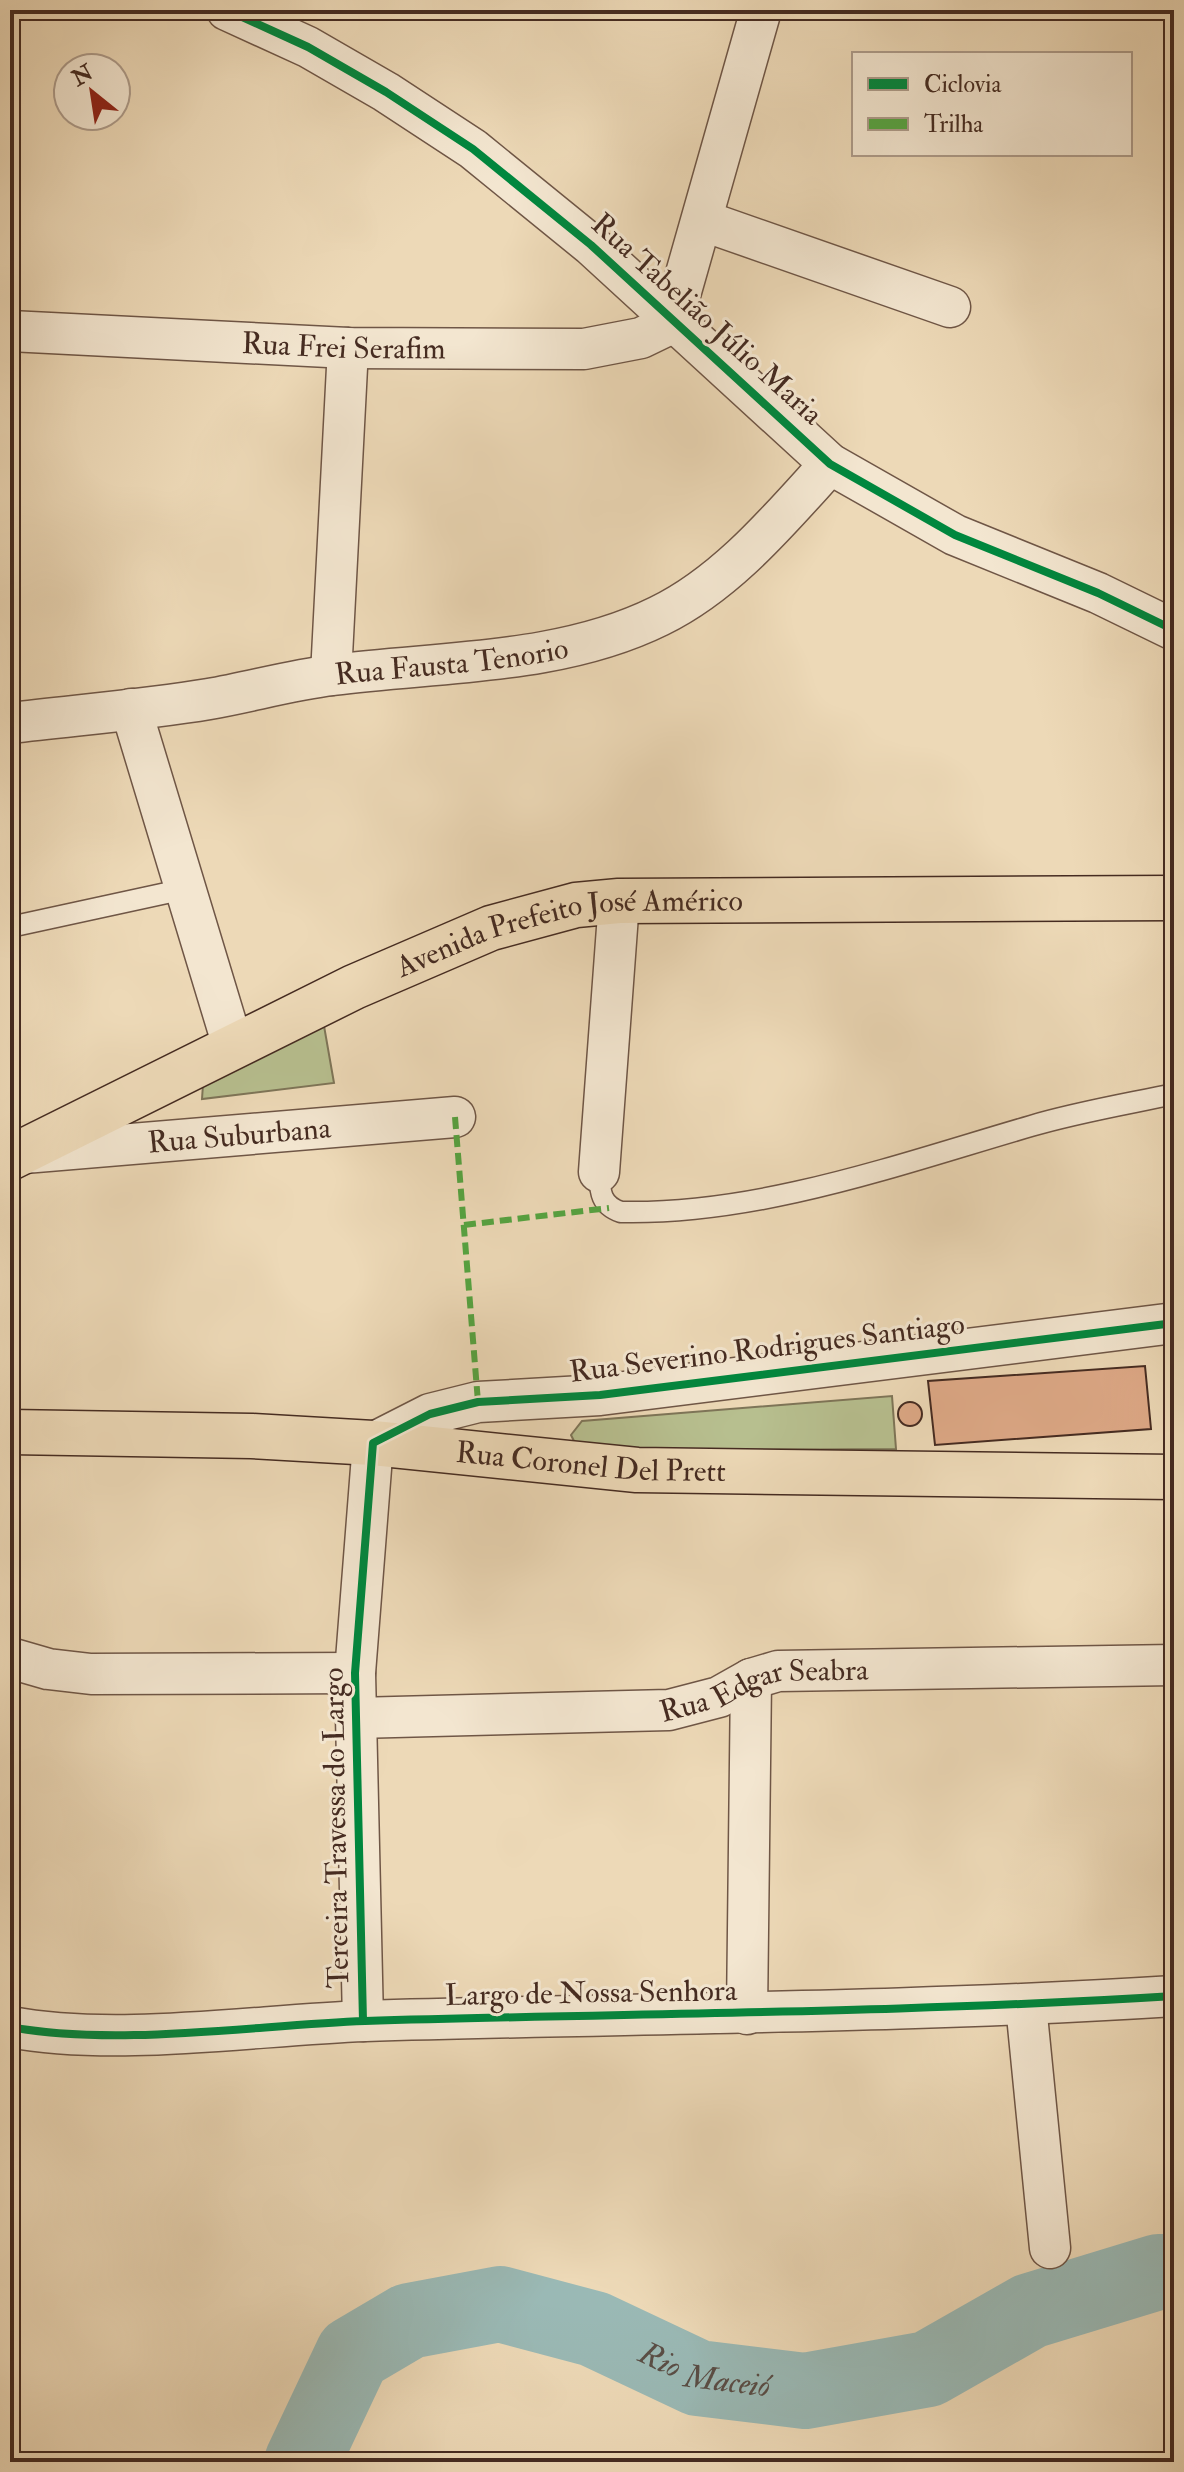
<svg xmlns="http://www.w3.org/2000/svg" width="1184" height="2472" viewBox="0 0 1184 2472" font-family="'IM FELL Double Pica',serif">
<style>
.green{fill:#b7bf8f;stroke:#7e7558;stroke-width:2}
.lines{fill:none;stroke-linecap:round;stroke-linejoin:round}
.river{stroke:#9ab9b5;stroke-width:76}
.building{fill:#dea987;stroke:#452b21;stroke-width:2}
.service-casing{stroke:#6f5646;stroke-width:23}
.minor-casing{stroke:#6f5646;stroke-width:43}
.primary-casing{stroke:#452b21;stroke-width:47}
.service{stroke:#f3e6d0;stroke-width:20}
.minor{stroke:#f3e6d0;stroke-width:40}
.primary{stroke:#edd9b7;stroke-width:44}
.quiet{stroke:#55a441;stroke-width:6;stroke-dasharray:12 6;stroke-linecap:butt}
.cycleway-casing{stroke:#f3e6d0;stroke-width:13}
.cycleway{stroke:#00873e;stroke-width:8}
.labels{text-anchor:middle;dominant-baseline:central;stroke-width:6;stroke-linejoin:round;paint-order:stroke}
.street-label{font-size:30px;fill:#452b21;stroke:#f3e6d0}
.water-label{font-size:32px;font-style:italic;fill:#5a4e46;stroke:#f3e6d0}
</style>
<rect width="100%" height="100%" fill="#edd9b7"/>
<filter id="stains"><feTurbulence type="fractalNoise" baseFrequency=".0025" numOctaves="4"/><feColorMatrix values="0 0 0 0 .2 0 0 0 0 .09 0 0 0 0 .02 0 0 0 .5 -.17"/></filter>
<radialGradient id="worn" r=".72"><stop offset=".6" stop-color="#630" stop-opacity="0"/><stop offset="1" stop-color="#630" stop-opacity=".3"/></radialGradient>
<!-- green -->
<path class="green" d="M320,1003L334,1083L202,1099L204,1070Z
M892,1396L896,1449L579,1451L571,1435L582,1421Z"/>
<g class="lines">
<!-- river -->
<path class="river" id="s1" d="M302,2462L353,2354L409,2321L500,2304L594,2329L698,2378L805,2391L928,2369L1030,2311L1158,2272H1174"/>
</g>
<!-- building -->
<path class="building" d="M1145,1366L1151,1429L935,1445L928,1381Z
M898 1414a12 12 0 1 1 24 0a12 12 0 1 1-24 0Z"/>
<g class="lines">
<!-- service casing -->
<g class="service-casing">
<path id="service" d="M10,927L185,889
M599,1172C600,1191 600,1205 621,1212C759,1215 900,1164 1031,1126C1078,1112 1127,1104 1174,1094"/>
</g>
<!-- minor casing -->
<g class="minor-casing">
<g id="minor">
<path d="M227,10L308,47L386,92L473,149L591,245L830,464L955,535L1098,593L1174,630"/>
<path d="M704,221L950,307"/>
<path d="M672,323L761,10"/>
<path id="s2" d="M10,331L348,348L584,349L641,338L672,323"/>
<path d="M331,675L348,348"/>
<path d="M131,709L233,1046"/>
<path id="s3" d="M10,723C76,715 143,710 209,699C250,692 291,680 333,675C441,661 560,665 659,616C727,583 780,519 830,464"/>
<path id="s4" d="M24,1153L455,1117"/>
<path d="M599,1172L619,901"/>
<path d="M10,1658L48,1669L91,1674L355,1673"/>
<path id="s5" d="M356,1718L669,1710L719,1697L751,1679L778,1671L1174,1665"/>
<path d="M1026,2005L1050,2248"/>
<path d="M747,2014L751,1679"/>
<path d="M363,2021L355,1673L373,1443L430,1414L478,1402L600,1395L1174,1323"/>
<path d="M10,2027C118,2047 255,2025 365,2021C635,2013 905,2013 1174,1996"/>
</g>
</g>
<!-- primary casing -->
<g class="primary-casing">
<g id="primary">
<path id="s6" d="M10,1158L354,987L491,928L576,905L619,901L1174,898"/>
<path id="s7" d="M10,1432L252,1436L373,1443L637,1470L1174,1477"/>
</g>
</g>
<!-- service -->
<use href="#service" class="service"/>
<!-- minor -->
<use href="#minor" class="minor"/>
<!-- primary -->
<use href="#primary" class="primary"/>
<!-- quiet -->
<path class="quiet" d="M455,1117L478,1402
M464,1225L609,1208"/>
<!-- cycleway casing -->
<g class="cycleway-casing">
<path id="cycleway" d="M227,10L308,47L386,92L473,149L591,245L830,464L955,535L1098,593L1174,630
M363,2021L355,1673L373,1443L430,1414L478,1402L600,1395L1174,1323
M10,2027C118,2047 255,2025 365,2021C635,2013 905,2013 1174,1996"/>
</g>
<!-- cycleway -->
<use href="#cycleway" class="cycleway"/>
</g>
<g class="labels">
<!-- street labels -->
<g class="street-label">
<text transform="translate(707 319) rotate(42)">Rua Tabelião Júlio Maria</text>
<text stroke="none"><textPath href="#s2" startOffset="334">Rua Frei Serafim</textPath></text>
<text stroke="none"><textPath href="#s3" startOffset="446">Rua Fausta Tenorio</textPath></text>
<text stroke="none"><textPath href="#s6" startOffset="610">Avenida Prefeito José Américo</textPath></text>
<text stroke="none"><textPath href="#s4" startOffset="216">Rua Suburbana</textPath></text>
<text transform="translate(767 1348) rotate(-7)">Rua Severino Rodrigues Santiago</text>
<text stroke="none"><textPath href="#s7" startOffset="582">Rua Coronel Del Prett</textPath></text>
<text stroke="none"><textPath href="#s5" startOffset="412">Rua Edgar Seabra</textPath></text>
<text transform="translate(336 1828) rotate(-91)">Terceira Travessa do Largo</text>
<text transform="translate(591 1993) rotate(-1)">Largo de Nossa Senhora</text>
</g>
<!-- water labels -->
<g class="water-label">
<text stroke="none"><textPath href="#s1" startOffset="494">Rio Maceió</textPath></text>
</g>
</g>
<!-- margin -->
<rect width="1184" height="2472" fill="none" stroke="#edd9b7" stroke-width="40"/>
<rect x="12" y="12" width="1160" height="2448" fill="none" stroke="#452b21" stroke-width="4"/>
<rect x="20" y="20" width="1144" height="2432" fill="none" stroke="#452b21" stroke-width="2"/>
<!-- legend -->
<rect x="852" y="52" width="280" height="104" fill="#f3e6d0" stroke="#ad9b8a" stroke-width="2"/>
<rect x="868" y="78" width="40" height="12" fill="#00873e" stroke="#ad9b8a" stroke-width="2"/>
<text x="924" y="92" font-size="24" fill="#452b21">Ciclovia</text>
<rect x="868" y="118" width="40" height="12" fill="#55a441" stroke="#ad9b8a" stroke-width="2"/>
<text x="924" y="132" font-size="24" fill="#452b21">Trilha</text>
<!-- north arrow -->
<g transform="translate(92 92) rotate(330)"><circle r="38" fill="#f3e6d0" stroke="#ad9b8a" stroke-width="2"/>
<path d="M0-6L14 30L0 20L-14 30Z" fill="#8f2418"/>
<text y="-12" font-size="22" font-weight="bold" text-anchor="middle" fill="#452b21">N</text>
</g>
<rect width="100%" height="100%" filter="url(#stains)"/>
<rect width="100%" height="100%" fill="url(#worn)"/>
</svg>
